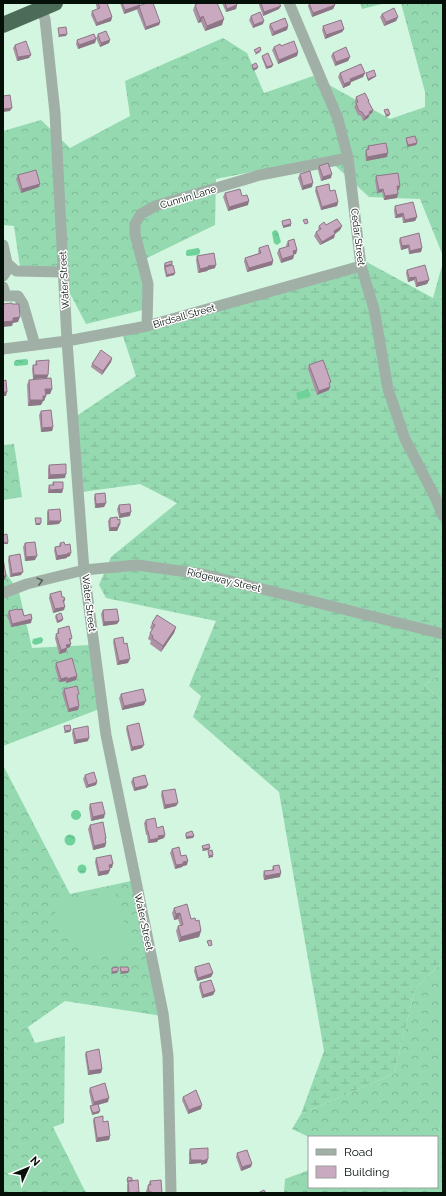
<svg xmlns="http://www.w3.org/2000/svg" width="446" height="1196" viewBox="0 0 446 1196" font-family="Raleway,sans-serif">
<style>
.forest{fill:url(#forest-crowns)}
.wetland{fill:url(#wetland-marsh)}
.garden{fill:#95d9b1}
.water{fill:url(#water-ripples)}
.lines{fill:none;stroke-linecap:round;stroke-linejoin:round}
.minor{stroke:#a1b0a6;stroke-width:11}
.highway{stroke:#4c6b58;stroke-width:16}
.wall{fill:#ad91a4}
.shaded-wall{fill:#8d7686}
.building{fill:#c9a9bf;stroke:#8d7686}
.oneway{stroke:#536058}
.labels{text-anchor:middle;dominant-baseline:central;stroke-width:3;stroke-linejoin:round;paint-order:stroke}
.street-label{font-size:10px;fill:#051009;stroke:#fff}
</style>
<defs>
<pattern id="forest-crowns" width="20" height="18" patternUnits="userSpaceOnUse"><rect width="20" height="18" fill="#95d9b1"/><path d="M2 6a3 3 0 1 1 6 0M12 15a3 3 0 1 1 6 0" fill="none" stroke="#7fb997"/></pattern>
<pattern id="wetland-marsh" width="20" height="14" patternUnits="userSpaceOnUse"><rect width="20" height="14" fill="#95d9b1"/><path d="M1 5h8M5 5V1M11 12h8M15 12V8" fill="none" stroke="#7fb997"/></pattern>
<pattern id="water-ripples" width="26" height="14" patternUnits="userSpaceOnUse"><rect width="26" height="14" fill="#6fd29b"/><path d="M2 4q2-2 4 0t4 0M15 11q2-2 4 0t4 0" fill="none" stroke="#5fb384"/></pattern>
</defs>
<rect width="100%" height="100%" fill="#d2f6df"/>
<!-- forest -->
<path class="forest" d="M360,3H386L362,9Z
M401,3H443V256L420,199L369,197L326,157L216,179L215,225L147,258V309L86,324L56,267H20L14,226L3,225V131L41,120L70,148L130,116L125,81L223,38L247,53L264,93L313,76L390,119L425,107V92Z
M443,262V296L433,298Z
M14,444L22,497L3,500V445Z
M3,569L19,592L32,648L90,645L102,708L3,746Z
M443,671V702L425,685Z
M3,765L70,894L136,880L162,1016L65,1001L28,1027L35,1043L65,1036L64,1123L53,1127L85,1191L88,1193H3Z
M443,961V1114L437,1140V1137H309L292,1129L301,1114L394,1074L415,989Z
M309,1170V1187H435L439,1193H284L285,1179Z"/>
<!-- wetland -->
<path class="wetland" d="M363,260L433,298L443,296V671L425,685L443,702V961L415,989L394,1074L301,1114L324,1051L279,792L193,717L201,696L189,686L216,621L106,598L99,585L111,557L177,503L140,484L82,492L72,419L136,376L121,330Z
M443,1114V1193H439L435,1187H437V1140Z"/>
<!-- garden -->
<path class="garden" d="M115,892L132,951C94,962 61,943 53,904Z"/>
<!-- water -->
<path class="water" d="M276,230L278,232L281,242L277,245L274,243L272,233L273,231Z
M198,248L200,250V253L198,255L188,256L186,255V252L187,250Z
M26,359L28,360V364L27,365L16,366L14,365V362L16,360Z
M308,389L311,396L298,400L296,393Z
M41,637L43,639L42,643L35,645L32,643L33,639Z
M71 815a5 5 0 1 1 10 0a5 5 0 1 1-10 0Z
M64.5 840a5.5 5.5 0 1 1 11 0a5.5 5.5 0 1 1-11 0Z
M77.5 869a4.5 4.5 0 1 1 9 0a4.5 4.5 0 1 1-9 0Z"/>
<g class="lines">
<!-- minor -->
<path class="minor" d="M289,3L338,119L348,158L361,266L374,309L388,389L405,439L436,499L443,516
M41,9L45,19L55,113L67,341L84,570L106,735L163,1013L168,1056L171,1193
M3,245L7,263L16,271L64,272
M3,276L10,266
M3,287L6,296H18L23,304L35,345
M147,326L148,284L135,234V224L141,214L155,206L260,175L348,158
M3,349L67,341L147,326L361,266
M3,593L27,584L84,570L137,565L202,574L443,634"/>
<!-- highway -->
<path class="highway" d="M3,25L55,3"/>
</g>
<!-- wall -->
<path class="wall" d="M96,3H107L112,17L111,21L96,26L91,15L92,11L97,9L96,5Z
M120,3H139V6L160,22L159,25L145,30L137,10L138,9L124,14Z
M222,3H236L237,5L236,9L226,12Z
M259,3H279V9L263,16L259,5Z
M309,3H334L335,5L333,9L312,17L308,6Z
M195,5L222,25L205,31L201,22L198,23L193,10Z
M382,14L398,17L396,21L384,26L380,17Z
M251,16L263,24L253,28L249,20Z
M270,24L288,26L287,30L272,36L269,27Z
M323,26L344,29L342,32L325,39L322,30Z
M98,34L110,40L109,43L100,47L96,38Z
M96,39L95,43L78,49L76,44L77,40Z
M15,45L31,55L29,58L17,61L13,48Z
M281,46L298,52L297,56L278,64L272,50L274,47Z
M333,53L350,57L348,61L335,66L331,56Z
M262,56L272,67L266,69L262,58Z
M340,73H365L363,77L351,82L350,85L343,88L338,77Z
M366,73L375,77L368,81L366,75Z
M356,97L369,101L368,102L373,110L372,113L370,114L368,118L363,121L361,116L358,115L354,107L356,104L355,101Z
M406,138L417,143L416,145L407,147L406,140Z
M368,146L387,157L366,161L365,154Z
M319,166L331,178L321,181L318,170Z
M300,174L312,187L302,190L298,178Z
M18,175L40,184L39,187L21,193L16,179Z
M376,176L399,190H397V198L384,200L382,192L377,193L375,180Z
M316,187L330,191L338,202L337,206L321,210L315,191Z
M225,193L248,205L228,211L223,197Z
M395,206L417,217L415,221L403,223L402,217L395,218L394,210Z
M326,225L342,226L340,230L335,234L334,238L320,245L314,236L316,232L319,230L318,229L319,226Z
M400,238L422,248L421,252L409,254L408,248L401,250L399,241Z
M288,241L297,250L296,254H294L293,259L281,263L277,253L279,249L287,247L286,245Z
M259,248L273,261L272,265L247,272L244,261L245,258L259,253L258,252Z
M197,256L215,268L208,270L207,271L198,273L196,260Z
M165,263L172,264V265L175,273L174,275L166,277L164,268V265Z
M407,270L429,280L427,284L416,287L414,280L408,282L406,273Z
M112,358L111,362L102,375L91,367L92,364Z
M36,361L48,375L47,378L33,379L32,369L33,365H35Z
M309,365L329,390L317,395L308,369Z
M29,380L52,389L50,394H46L44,401H43L41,405L28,406L27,385Z
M41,411L53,427L52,431L41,432L39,415Z
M49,465L65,478L48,479V469Z
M53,482L63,489L62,493H48V489L49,485H52Z
M95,494L106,503L104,507L95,508L94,498Z
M119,505L130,516L119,518L117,509Z
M48,510L59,524L47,525V513Z
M110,518L118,520L120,524L117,531H109L108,521Z
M25,543L35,560L25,561L23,547Z
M60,543L65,545L70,556L67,557V558L56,560L54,550L55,547L59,546Z
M9,556L21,575L10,577L8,560Z
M50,594L62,597L65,600L64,603V610L53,613L49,598Z
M18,610L31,623L11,627L7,615L9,611Z
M103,610L119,621L117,624L103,626L101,614Z
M56,615L63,619L62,621L57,623L55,617Z
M152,623L176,627L174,633L161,652L150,644L151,641L148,639L150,633L152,630L150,628Z
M58,629L72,638L70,642V647L67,648L66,652L59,654L55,638L56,634H57Z
M114,639L124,644L128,663L117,665L113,642Z
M56,663L77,676L76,680L66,683V681L59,682L55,667Z
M64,689L78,698L79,706L78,710L68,712L62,693Z
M121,694L144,705L122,710L119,698Z
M127,726L142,748L131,751L126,729Z
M73,729L88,741L74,744L72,733Z
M85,775L97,782L96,785L86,788L83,779Z
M133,778L148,785L146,788L134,791L131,782Z
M162,791L178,803L176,806L164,809L161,795Z
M90,804L104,818L91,821L89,808Z
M146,820L165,835L164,838L158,840L157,842L148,843L147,835H146L144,823Z
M90,825L106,838L105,841L106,843L105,847L93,850L88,829Z
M172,849L181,856L187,865L183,866L182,867L175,869L170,853Z
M96,858L112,868H109L110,870L108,874L98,876L95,862Z
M273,866L280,877L264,880L263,875L264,871L272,870Z
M174,908L191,919L196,921L201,931L199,937L179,942L176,931L178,926L180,925L178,919L174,920L172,913Z
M195,967L213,973L211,977L197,981L194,971Z
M200,983L215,991L213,995L202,998L199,987Z
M86,1052L102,1069L101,1073L88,1075L85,1055Z
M90,1088L108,1102L98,1105L99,1113L92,1115L90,1108V1106L92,1105L89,1091Z
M183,1097L201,1109L188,1114L182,1100Z
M94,1118L103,1122L110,1136L109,1140L96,1142L93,1121Z
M190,1149L207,1163L201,1165V1163L189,1164V1153Z
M237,1153L251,1167L241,1171L236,1157Z
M128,1177L132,1181L139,1193H127V1185L128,1183H127Z
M150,1181L162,1193H146V1191Z"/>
<!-- shaded-wall -->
<path class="shaded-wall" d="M140,5L138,9L124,14L125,10Z
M237,5L236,9L226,12L227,9Z
M335,5L333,9L312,17L313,13Z
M281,6L279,9L263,16L264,12Z
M203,16L201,22L198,23L200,18Z
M112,17L111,21L96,26L97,23Z
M398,17L396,21L384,26L386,22Z
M224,19L222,25L205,31L207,26Z
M264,21L263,24L253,28L254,25Z
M160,22L159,25L145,30L146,27Z
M288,26L287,30L272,36L274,32Z
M344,29L342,32L325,39L326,35Z
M67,34L66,36L58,37L59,35Z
M96,39L95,43L78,49L79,45Z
M110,40L109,43L100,47L101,43Z
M261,50L260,52L255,55L256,53Z
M298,52L297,56L278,64L279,60Z
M31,55L29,58L17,61L18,57Z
M350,57L348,61L335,66L336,62Z
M273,65L272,67L266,69L267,67Z
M258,67L257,69L253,71V69Z
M365,73L363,77L351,82L350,85L343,88L344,84L350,79Z
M376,76L375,77L368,81V79Z
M12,108L10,111L3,112V109Z
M373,110L372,113L367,116L369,112Z
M370,114L368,118L363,121L365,117Z
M390,114L389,116L385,117L386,115Z
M417,143L416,145L407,147L408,145Z
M388,153L387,157L366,161L367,157Z
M332,174L331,178L321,181L323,177Z
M313,183L312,187L302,190L303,186Z
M40,184L39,187L21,193L22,189Z
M397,186H400L399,190H395Z
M383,189L382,192L377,193L379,190Z
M398,194L397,198L384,200L385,196Z
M249,201L248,205L228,211L229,207Z
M338,202L337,206L321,210L322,207Z
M403,213L402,217L395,218L397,215Z
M417,217L415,221L403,223L405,220Z
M291,224V226L283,228V226Z
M342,226L340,230L333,235L334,231Z
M335,234L334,238L320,245L322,242Z
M409,245L408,248L401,250L402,246Z
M422,248L421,252L409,254L410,251Z
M297,250L296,254L292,255L293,251Z
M294,255L293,259L281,263L282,259Z
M273,261L272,265L247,272L249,268Z
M216,265L215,268L208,270L207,271L198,273L200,269L208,266Z
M175,273L174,275L166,277L167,275Z
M416,277L414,280L408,282L409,278Z
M429,280L427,284L416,287L417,283Z
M20,317L18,322L13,323L12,326L3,327V322L13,318Z
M112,358L111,362L102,375L103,371Z
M34,375H48L47,378L33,379Z
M330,387L329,390L317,395L319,391Z
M45,389H52L50,394L43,395Z
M3,392H7L6,396H3Z
M43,396H46L44,401H43L41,405L28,406L30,400Z
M53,427L52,431L41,432L42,428Z
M66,474L65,478L48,479L50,475Z
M63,489L62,493H48L50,490Z
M106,503L104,507L95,508L96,504Z
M131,512L130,516L119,518L120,514Z
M49,521H61L59,524L47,525Z
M41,523L40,525H35L36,524Z
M118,524H120L117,531H109L110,528Z
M8,542V544H3V543Z
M71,553L70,556L67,557V558L56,560L57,556Z
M37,556L35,560L25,561L26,557Z
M23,572L21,575L10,577L12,574Z
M3,576H6L5,579L3,580Z
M65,607L64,610L53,613L55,609Z
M32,619L31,623L11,627L12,624Z
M63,619L62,621L57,623L58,621Z
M119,621L117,624L103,626L104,622Z
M176,627L174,633L161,652L163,646Z
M71,644L70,647L65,649L66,645Z
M67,648L66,652L59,654L61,650Z
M130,659L128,663L117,665L119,661Z
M77,676L76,680L66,683L67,679Z
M67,677L66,681L59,682L61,679Z
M146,701L144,705L122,710L124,706Z
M79,706L78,710L68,712L69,709Z
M71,730L70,732L64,733L65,731Z
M89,738L88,741L74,744L76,740Z
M144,745L142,748L131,751L132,747Z
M97,782L96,785L86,788L88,785Z
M148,785L146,788L134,791L135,788Z
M178,803L176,806L164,809L165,805Z
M105,814L104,818L91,821L93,817Z
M165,835L164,838L158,840L157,842L148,843L150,840L158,836Z
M194,836L193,838L186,839V837Z
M106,843L105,847L93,850L94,846Z
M210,848L209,850L202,851L203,849Z
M213,855V857L208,858L209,856Z
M188,861L187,865L183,866L182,867L175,869L176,865L183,862Z
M113,864L112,868H107L109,865Z
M110,870L108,874L98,876L99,872Z
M281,873L280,877L264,880L265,876Z
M180,913L178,919L174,920L176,914Z
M201,931L199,937L179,942L181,937Z
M118,971L117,973L111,974L112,972Z
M129,971L128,973L120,974L121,972Z
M213,973L211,977L197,981L198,978Z
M215,991L213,995L202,998L203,995Z
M102,1069L101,1073L88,1075L89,1071Z
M109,1098L108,1102L93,1106L94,1102Z
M202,1105L201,1109L188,1114L189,1110Z
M100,1111L99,1113L92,1115L93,1113Z
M110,1136L109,1140L96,1142L97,1138Z
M208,1159L207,1163L201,1165L202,1161Z
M191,1160H202L201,1163L189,1164Z
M252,1164L251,1167L241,1171L242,1167Z"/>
<!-- building -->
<path class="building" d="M98,3H107L112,17L97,23L92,11L100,8Z
M122,3H139L140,5L125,10Z
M147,3H153L160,22L146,27L139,6Z
M199,3H217L224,19L207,26L203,16L200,18L195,5Z
M225,3H236L237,5L227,9Z
M261,3H279L281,6L264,12Z
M309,3H334L335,5L313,13Z
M394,8L398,17L386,22L382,14Z
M260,12L264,21L254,25L251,16Z
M285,18L288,26L274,32L270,24Z
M341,20L344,29L326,35L323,26Z
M66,27L67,34L59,35L58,28Z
M106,31L110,40L101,43L98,34Z
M94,34L96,39L79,45L77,40Z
M26,41L31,55L18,57L15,45Z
M294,41L298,52L279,60L274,47L280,44L281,46Z
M260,47L261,50L256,53L254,50Z
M346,47L350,57L336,62L333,53Z
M268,53L273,65L267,67L262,56Z
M256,63L258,67L253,69L252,65Z
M361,64L365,73L350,79L351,81L344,84L340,73Z
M374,70L376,76L368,79L366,73Z
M365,93L369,101H368L373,110L369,112L370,114L365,117L362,112L359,111L356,103L358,102L356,97Z
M10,95L12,108L3,109V96Z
M388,109L390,114L386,115L384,110Z
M415,136L417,143L408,145L406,138Z
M386,143L388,153L367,157L366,150L369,149L368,146Z
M328,163L332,174L323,177L319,166Z
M36,170L40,184L22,189L18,175Z
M310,171L313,183L303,186L300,174Z
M398,173L400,186H397L398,194L385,196L383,189L379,190L376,176Z
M329,184L330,191L335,190L338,202L322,207L316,187Z
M240,189L242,196L247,195L249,201L229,207L225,193Z
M413,202L417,217L405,220L403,213L397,215L395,206Z
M290,219L291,224L283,226L282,221Z
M307,219L308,223L305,224L303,220Z
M337,219L342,226L334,231L335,234L322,242L316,232L321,229L319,226L324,222L326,225Z
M419,233L422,248L410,251L409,245L402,246L400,238Z
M294,239L297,250L293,251L294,255L282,259L279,249L289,246L288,241Z
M268,245L273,261L249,268L245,258L261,253L259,248Z
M214,253L216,265L208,266V267L200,269L197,256Z
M172,261V264L165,266V263Z
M173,265L175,273L167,275L165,267Z
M425,265L429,280L417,283L416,277L409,278L407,270Z
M12,303V304H19L20,317L13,318V321L3,322V304Z
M101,350L112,358L103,371L92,364Z
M49,360L48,375H34L33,365H37L36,361Z
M323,360L331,382L329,383L330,387L319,391L309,365Z
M51,378L52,389H45L46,396H43V400H30L29,380Z
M6,380L7,392H3V381Z
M51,410L53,427L42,428L41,411Z
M66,464V474L50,475L49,465Z
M53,482H63V489L50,490L49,485H54Z
M105,493L106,503L96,504L95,494Z
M130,504L131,512L120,514L119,505Z
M60,509L61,521H49L48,510Z
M117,517L118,520L120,519V524H118V527L110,528V518Z
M35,518H41V523L36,524Z
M7,534L8,542L3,543V535Z
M35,542L37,556L26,557L25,543Z
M64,542L65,545L70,544L71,553H68V554L57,556L55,547L61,546L60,543Z
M20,554L23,572L12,574L9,556Z
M3,558L6,576H3Z
M61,591L62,597H64L65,600H63L65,607L55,609L50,594Z
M17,609L18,610L22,609L24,616L31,614L32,619L12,624L9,611Z
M117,609L119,621L104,622L103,610Z
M61,613L63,619L58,621L56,615Z
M157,615L176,627L163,646L152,638L153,636L150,633L155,625L152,623Z
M69,626L72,638L69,639L71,644L66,645L67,648L61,650L56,634L59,633L58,629Z
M123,637L124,644L127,643L130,659L119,661L114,639Z
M72,658L77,676L67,679V677L61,679L56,663Z
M77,686L79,694L77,695L79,706L69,709L64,689Z
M143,689L146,701L124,706L121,694Z
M139,723L144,745L132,747L127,726Z
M70,725L71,730L65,731L64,726Z
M88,726L89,738L76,740L73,729Z
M94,772L97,782L88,785L85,775Z
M145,775L148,785L135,788L133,778Z
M175,789L178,803L165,805L162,791Z
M102,802L105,814L93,817L90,804Z
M155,818L157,828L163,826L165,835L158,836L159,838L150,840L148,831H147L146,820Z
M103,822L106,838H105L106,843L94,846L90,825Z
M192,831L194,836L186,837V833Z
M209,844L210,848L203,849L202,846Z
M179,847L181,856L186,855L188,861L183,862V864L176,865L172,849Z
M212,850L213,855L209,856L208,851Z
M111,855L113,864L109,865L110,870L99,872L96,858Z
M279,865L281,873L265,876L264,871L274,870L273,866Z
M187,904L191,919L195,918L196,921L199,920L201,931L181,937L178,926L183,925L180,913L176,914L174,908Z
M211,940L212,945L209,946L207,941Z
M209,963L213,973L198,978L195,967Z
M118,967V971L112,972V968Z
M120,967H128L129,971L121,972Z
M211,980L215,991L203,995L200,983Z
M99,1049L102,1069L89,1071L86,1052Z
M105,1083L109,1098L94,1102L90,1088Z
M196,1090L202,1105L189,1110L183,1097Z
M98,1104L100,1111L93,1113L90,1106Z
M103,1116V1122L108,1121L110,1136L97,1138L94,1118Z
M208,1148V1159L202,1161V1160H191L190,1149Z
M247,1150L252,1164L242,1167L237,1153Z
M128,1177L132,1178V1181H127Z
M138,1180L139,1192L129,1193L128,1181Z
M161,1180L162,1193H152V1192H149L148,1185H151L150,1181Z
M264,1190L266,1193H258Z"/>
<!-- one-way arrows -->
<defs><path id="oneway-chevron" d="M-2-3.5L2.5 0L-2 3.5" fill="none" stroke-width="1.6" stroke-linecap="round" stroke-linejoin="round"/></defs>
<use class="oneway" href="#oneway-chevron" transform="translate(40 581) rotate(-15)"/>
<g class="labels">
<!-- street labels -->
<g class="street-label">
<text transform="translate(188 197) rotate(-17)">Cunnin Lane</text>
<text transform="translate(358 237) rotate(83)">Cedar Street</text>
<text transform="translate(64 280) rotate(-93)">Water Street</text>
<text transform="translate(184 316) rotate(-16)">Birdsall Street</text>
<text transform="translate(224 580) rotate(13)">Ridgeway Street</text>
<text transform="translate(89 603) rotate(83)">Water Street</text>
<text transform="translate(144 922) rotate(78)">Water Street</text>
</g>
</g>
<!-- border -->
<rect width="446" height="1196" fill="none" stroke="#051009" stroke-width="8"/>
<!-- legend -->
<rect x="308" y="1136" width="130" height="52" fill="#ffffff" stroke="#9b9f9d"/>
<rect x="316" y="1149" width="20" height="6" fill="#a1b0a6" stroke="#9b9f9d"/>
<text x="344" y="1156" font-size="12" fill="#051009">Road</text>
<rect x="316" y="1166" width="20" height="12" fill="#c9a9bf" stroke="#9b9f9d"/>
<text x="344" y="1176" font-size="12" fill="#051009">Building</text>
<!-- north arrow -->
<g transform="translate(28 1168) rotate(46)" stroke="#ffffff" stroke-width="3" paint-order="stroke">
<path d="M0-3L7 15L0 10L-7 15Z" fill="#051009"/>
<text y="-6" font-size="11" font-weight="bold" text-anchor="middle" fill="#051009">N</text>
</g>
</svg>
